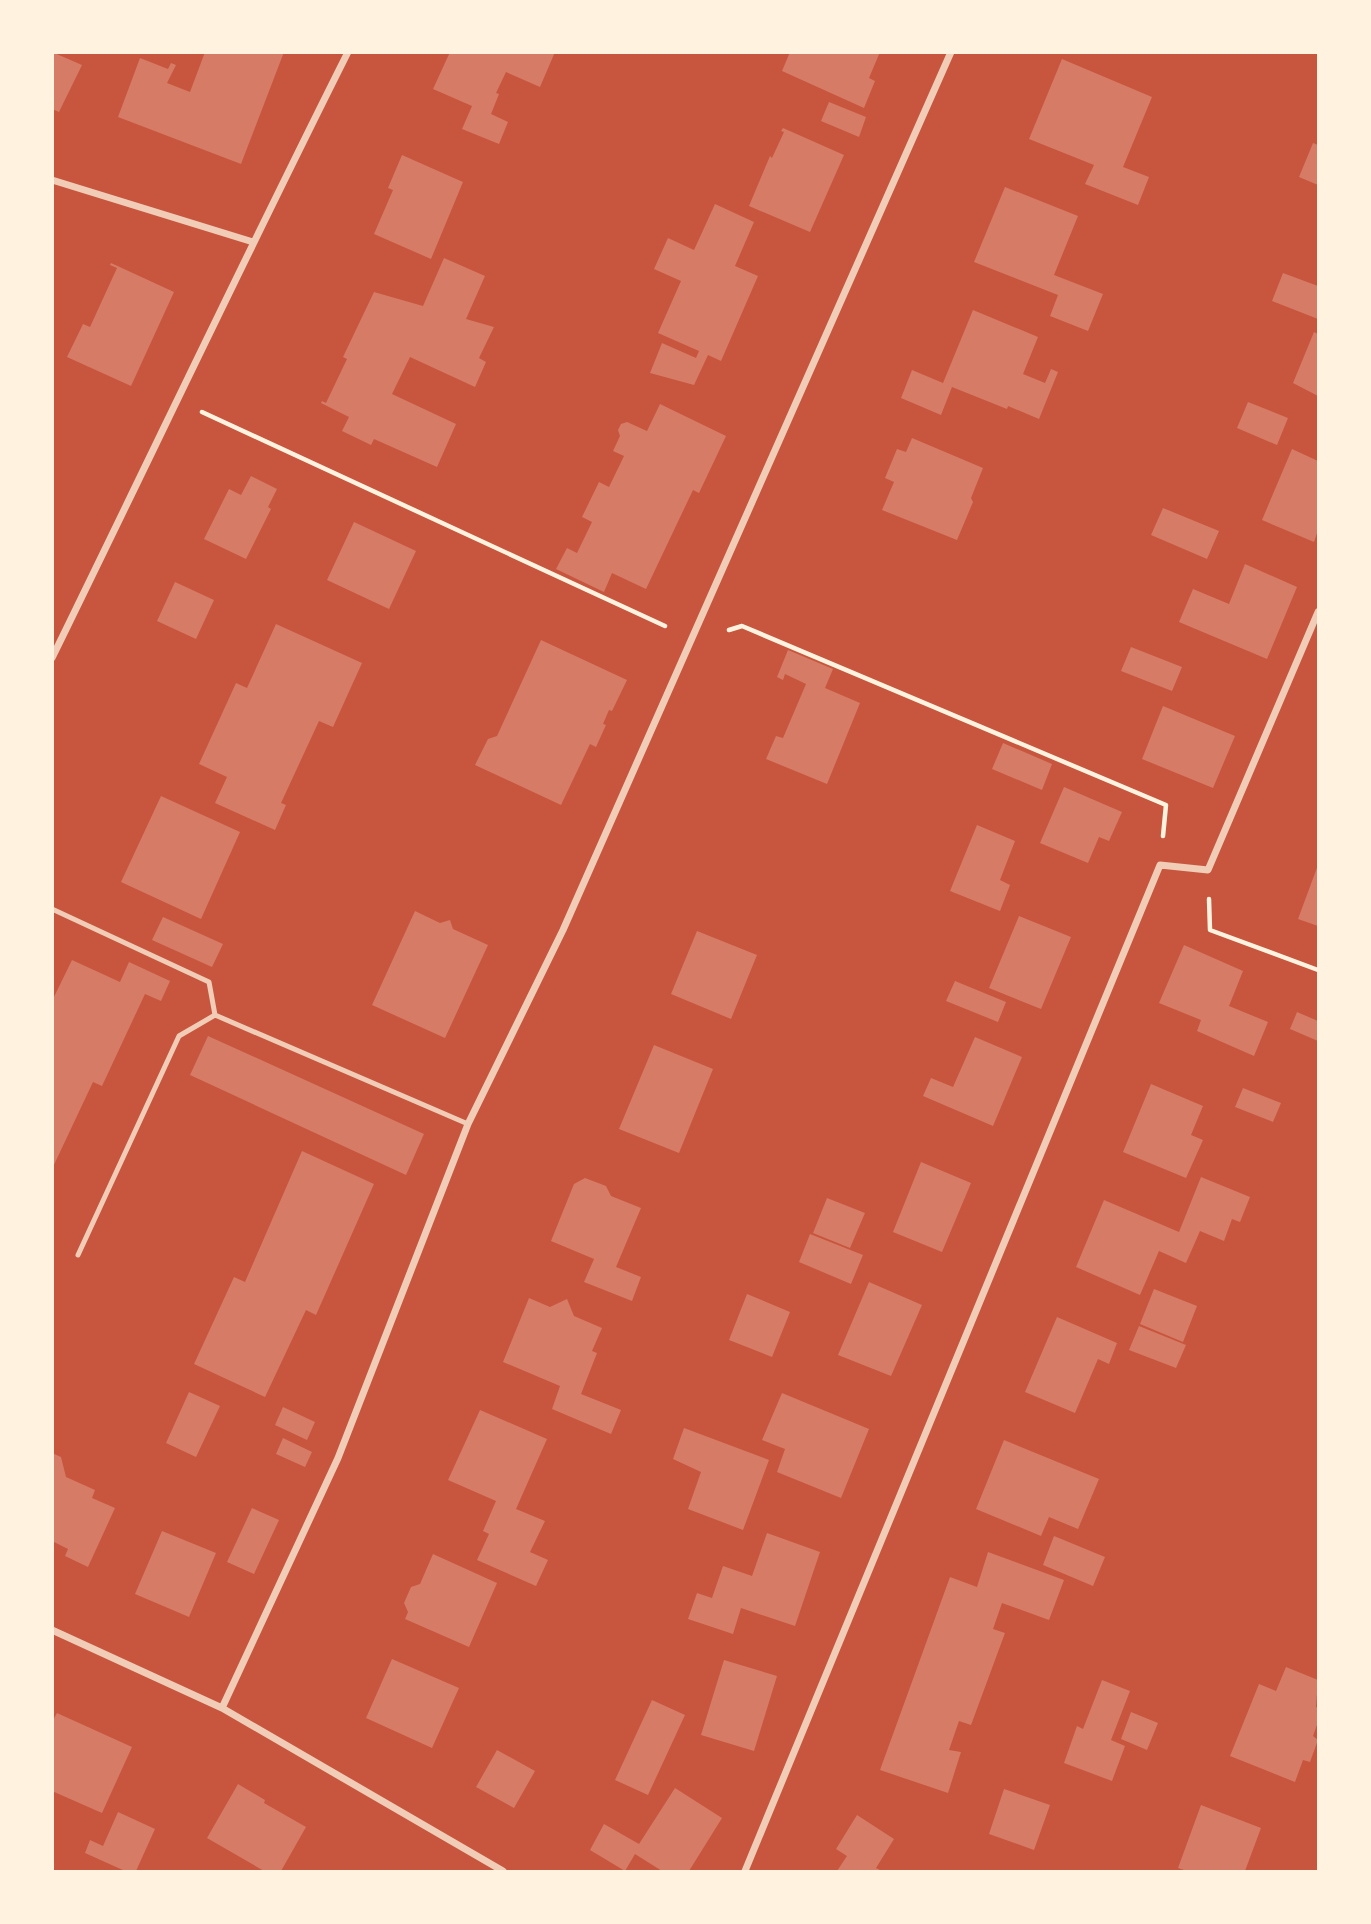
<svg xmlns="http://www.w3.org/2000/svg" width="1371" height="1924" viewBox="0 0 1371 1924" font-family="'Fira Sans',sans-serif">
<style>
.building{fill:#d67c66}
.lines{fill:none;stroke-linecap:round;stroke-linejoin:round}
.path{stroke:#fff3e0;stroke-width:4.5}
.service{stroke:#f1ccb7;stroke-width:5}
.minor{stroke:#f1ccb7;stroke-width:7}
</style>
<rect width="100%" height="100%" fill="#c8553d"/>
<!-- building -->
<path class="building" d="M52,52L82,65L59,112L52,109Z
M205,52H284L241,164L118,117L140,58L168,69L171,63L176,65L167,83L190,92Z
M450,52H555L540,87L506,72L496,93L499,94L491,114L508,122L499,144L462,129L472,106L433,89Z
M790,52H880L869,78L875,81L864,108L782,71Z
M1062,59L1152,97L1123,167L1149,177L1138,205L1085,184L1094,165L1029,139Z
M829,102L866,117L859,137L821,121Z
M783,128L844,155L810,232L749,206L770,156L772,158L784,132L781,131Z
M1313,143L1318,145V185L1299,177Z
M402,155L463,182L431,259L374,234L393,190L388,188Z
M1005,187L1078,216L1054,275L1103,294L1088,331L1050,316L1058,295L974,262Z
M715,204L754,222L735,266L758,276L721,361L708,355L694,385L650,373L662,343L696,358L699,351L658,333L681,281L654,269L668,238L694,250Z
M444,258L485,276L466,319L494,327L479,358L486,362L475,387L410,357L392,394L456,424L437,467L374,439L371,445L342,431L349,417L321,403L322,401L326,403L347,359L343,357L374,292L423,306Z
M111,263L174,292L131,386L67,357L83,324L90,327L117,268L110,265Z
M1283,273L1318,286V319L1272,301Z
M973,310L1038,337L1023,374L1045,383L1051,369L1058,372L1039,419L1008,406L1007,409L952,387L941,415L901,398L912,370L943,383Z
M1314,332L1318,334V396L1293,383Z
M1248,402L1288,418L1277,445L1237,428Z
M660,404L726,436L699,493L693,490L646,589L612,573L604,592L556,569L567,548L577,553L592,522L582,517L599,482L609,487L624,456L613,451L620,436L618,430L621,424L627,422L647,431Z
M912,438L983,468L971,498L973,502L957,540L882,510L894,482L885,478L897,449L906,452Z
M1292,449L1318,461V530L1314,542L1262,520Z
M251,476L277,489L268,507L271,509L246,559L204,539L229,489L241,495Z
M1163,508L1219,531L1207,559L1151,535Z
M354,522L416,551L389,609L327,580Z
M1245,564L1297,587L1267,659L1179,622L1193,589L1229,604Z
M175,582L214,600L196,639L157,621Z
M276,624L362,663L333,727L319,721L281,803L286,805L275,830L215,803L227,777L199,764L236,683L247,688Z
M541,640L627,680L612,711L609,710L603,724L606,725L596,747L590,744L561,805L475,765L488,739L497,736Z
M1131,647L1182,667L1172,691L1121,671Z
M788,650L833,669L825,688L860,703L827,784L766,759L776,736L783,738L806,684L785,674L783,680L777,677Z
M1163,706L1235,736L1213,788L1142,759Z
M1003,743L1052,764L1042,790L992,769Z
M1064,787L1122,812L1109,841L1099,837L1088,863L1040,843Z
M161,796L240,832L201,919L121,882Z
M977,825L1015,841L1000,880L1010,885L1000,911L950,891Z
M1318,865V926L1298,919Z
M415,911L440,923L450,920L453,929L488,945L445,1038L372,1005Z
M1019,916L1071,937L1041,1009L989,988Z
M163,917L223,944L212,967L152,940Z
M697,931L757,955L731,1019L671,994Z
M1184,945L1243,971L1229,1006L1268,1022L1254,1056L1197,1031L1201,1020L1159,1003Z
M72,960L120,982L129,962L170,981L161,1001L145,994L102,1086L93,1082L52,1169V1001Z
M955,981L1006,1002L998,1022L946,1001Z
M1297,1012L1318,1021V1041L1290,1029Z
M208,1036L424,1134L406,1175L190,1075Z
M975,1037L1022,1057L993,1126L923,1096L931,1078L953,1087Z
M654,1045L713,1069L679,1153L619,1129Z
M1151,1084L1203,1106L1191,1135L1203,1140L1186,1178L1123,1152Z
M1243,1088L1281,1103L1273,1122L1235,1107Z
M302,1151L374,1184L316,1315L306,1310L265,1397L194,1364L234,1277L245,1282Z
M921,1162L971,1183L942,1252L893,1232Z
M1201,1177L1250,1197L1240,1222L1232,1219L1224,1241L1200,1231L1186,1263L1159,1251L1140,1295L1076,1267L1104,1200L1179,1232Z
M585,1178L606,1186L611,1196L641,1208L616,1267L641,1277L632,1301L584,1282L594,1259L551,1241L574,1184Z
M827,1198L865,1213L850,1248L813,1233Z
M810,1234L863,1255L851,1284L799,1262Z
M869,1282L922,1305L891,1376L838,1355Z
M1154,1289L1197,1306L1183,1342L1140,1324Z
M747,1294L790,1312L772,1357L729,1340Z
M529,1298L550,1307L567,1299L574,1316L602,1328L592,1351L597,1353L581,1394L621,1410L611,1434L552,1409L560,1386L503,1362Z
M1057,1317L1117,1343L1109,1364L1098,1359L1075,1413L1025,1392Z
M1139,1326L1186,1345L1176,1368L1129,1350Z
M189,1392L220,1406L196,1457L166,1443Z
M782,1393L869,1429L841,1498L777,1472L785,1449L762,1440Z
M283,1407L315,1422L307,1440L275,1425Z
M480,1410L547,1439L516,1509L545,1521L530,1552L548,1560L536,1586L477,1560L489,1534L483,1531L496,1501L448,1480Z
M684,1428L769,1460L743,1530L688,1509L701,1472L673,1459Z
M283,1438L312,1452L305,1467L276,1454Z
M1004,1440L1099,1479L1078,1529L1049,1517L1041,1536L976,1509Z
M52,1453L61,1457L66,1477L95,1490L92,1498L115,1508L88,1567L65,1556L68,1549L52,1541Z
M252,1508L279,1520L254,1574L227,1562Z
M162,1531L216,1553L189,1617L135,1594Z
M767,1533L820,1552L795,1626L741,1608L733,1634L688,1619L697,1593L712,1598L723,1566L752,1576Z
M1054,1536L1105,1557L1093,1586L1043,1565Z
M988,1552L1064,1580L1049,1620L1002,1603L993,1629L1005,1633L971,1725L959,1721L949,1750L961,1752L948,1793L880,1770L950,1577L977,1587Z
M433,1554L497,1583L469,1647L405,1619L408,1612L404,1603L411,1587L420,1584Z
M392,1659L459,1688L432,1748L366,1718Z
M724,1660L777,1676L754,1751L701,1735Z
M1286,1667L1318,1680L1316,1707L1318,1708V1722L1313,1736L1318,1740L1310,1762L1303,1760L1295,1782L1230,1756L1259,1684L1276,1691Z
M1102,1680L1130,1691L1111,1740L1125,1746L1112,1781L1064,1763L1077,1726L1083,1729Z
M652,1700L685,1715L648,1795L615,1780Z
M1131,1712L1158,1723L1147,1750L1121,1739Z
M57,1713L132,1747L102,1813L52,1791V1722Z
M497,1750L535,1771L514,1808L476,1787Z
M238,1784L265,1800L264,1803L306,1827L281,1871H264L207,1838Z
M675,1788L722,1818L689,1871H662L635,1854L625,1871L590,1850L604,1824L639,1844Z
M1004,1789L1050,1805L1034,1850L989,1834Z
M1201,1805L1261,1828L1245,1871H1187L1178,1868Z
M118,1812L155,1829L136,1871H125L85,1853L90,1840L103,1846Z
M857,1815L894,1839L876,1868L882,1871H837L847,1856L836,1849Z"/>
<g class="lines">
<!-- path -->
<path class="path" d="M202,412L665,626
M729,630L742,626L1166,805L1163,836
M1209,899L1210,930L1318,970"/>
<!-- service -->
<path class="service" d="M52,909L209,982L215,1015L468,1124
M78,1255L179,1036L215,1015"/>
<!-- minor -->
<path class="minor" d="M52,180L253,242
M52,658C151,456 247,253 348,52
M52,1630L222,1708L503,1871
M222,1708L338,1458L468,1124L563,930L951,52
M745,1871L1160,865L1208,870L1318,612"/>
</g>
<!-- border -->
<rect width="1371" height="1924" fill="none" stroke="#fff3e0" stroke-width="108"/>
</svg>
